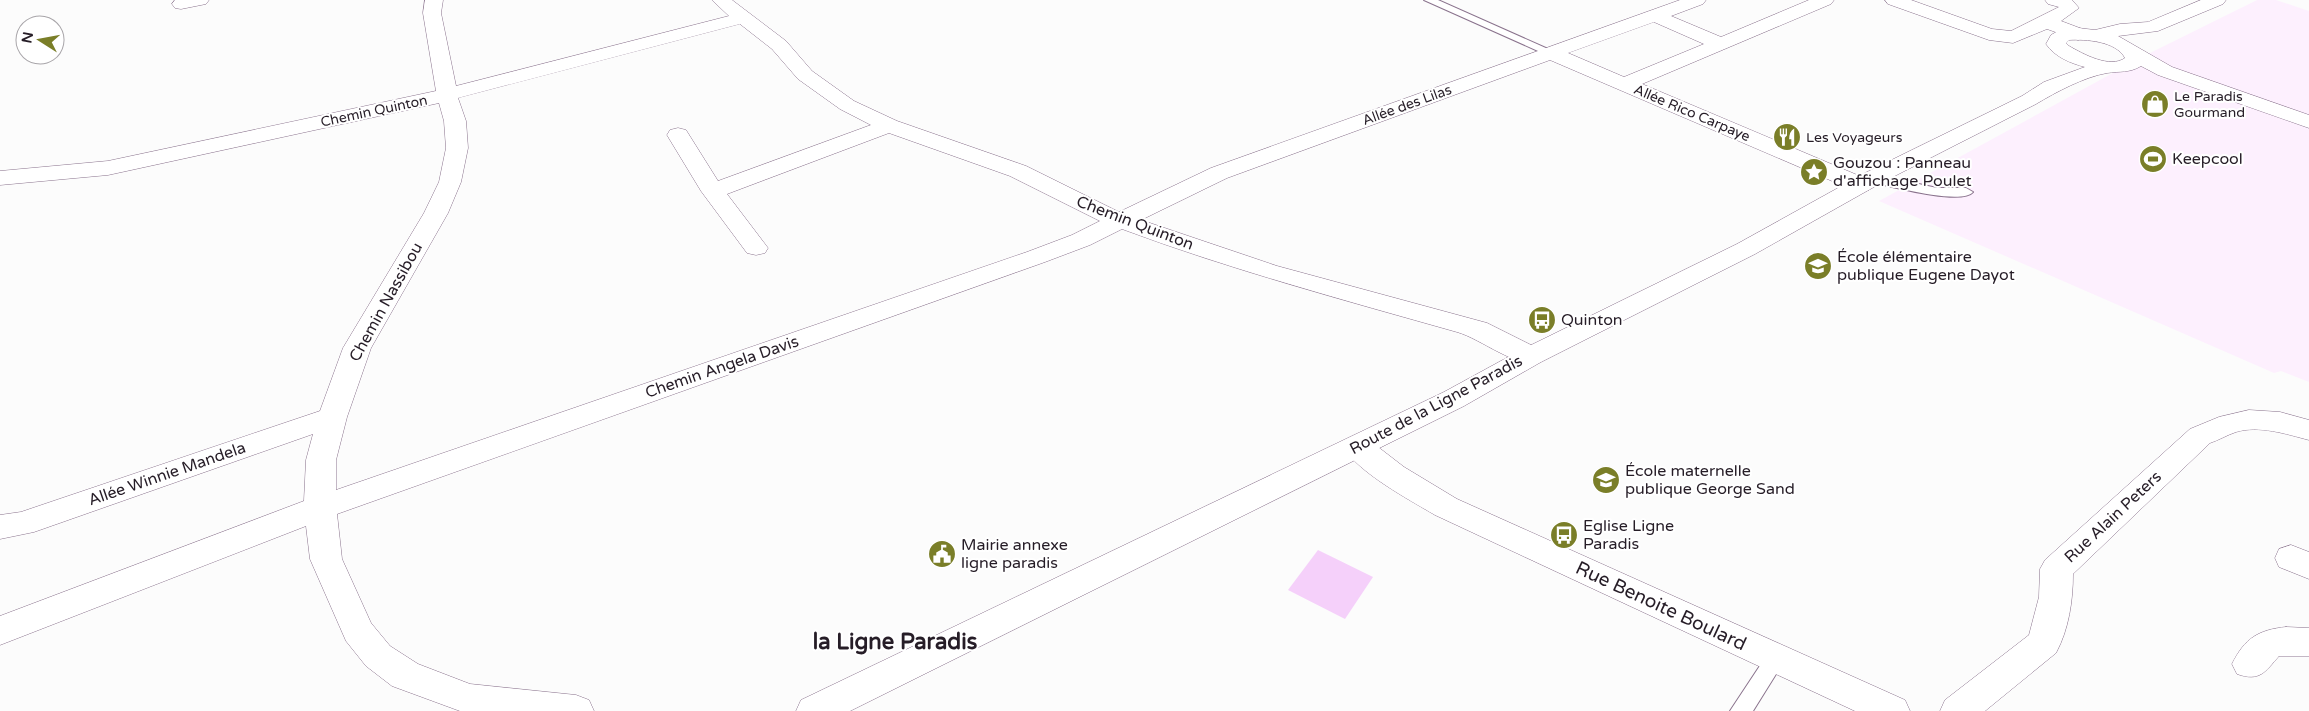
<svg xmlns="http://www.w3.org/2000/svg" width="2309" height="711" viewBox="0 0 2309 711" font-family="'Varela Round',sans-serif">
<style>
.built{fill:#fdf0fe}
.green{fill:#f5d0fa}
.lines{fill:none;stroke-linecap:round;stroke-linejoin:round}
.lane-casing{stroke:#8a738d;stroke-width:2}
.street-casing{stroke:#8a738d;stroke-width:1}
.secondary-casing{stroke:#8a738d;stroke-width:1}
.lane{fill:#fff;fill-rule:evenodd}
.street{fill:#fff;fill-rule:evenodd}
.secondary{fill:#fff;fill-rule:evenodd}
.labels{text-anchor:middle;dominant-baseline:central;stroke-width:4;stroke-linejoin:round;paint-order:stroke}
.far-poi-label{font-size:14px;fill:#261d27;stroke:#fff;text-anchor:start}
.far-street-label{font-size:14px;fill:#261d27;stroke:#fff}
.poi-label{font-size:16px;fill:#261d27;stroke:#fff;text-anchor:start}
.street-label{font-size:16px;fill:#261d27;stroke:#fff}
.near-street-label{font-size:19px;fill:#261d27;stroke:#fff}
.near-quarter-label{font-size:22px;font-weight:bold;fill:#261d27;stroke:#fff}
</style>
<rect width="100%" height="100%" fill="#fcfcfc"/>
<!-- built -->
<path class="built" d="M2257,0H2276L2309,11V382L2281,371L2274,373L1879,201L2142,57Z"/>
<!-- green -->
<path class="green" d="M1318,550L1373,577L1345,619L1288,590Z"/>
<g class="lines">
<!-- lane casing -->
<g class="lane-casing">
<path id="lane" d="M1424,0H1438L1557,53L1555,55H1547Z
M1873,174L1937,188H1966L1973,192C1961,206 1886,185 1868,181L1866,178L1868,175Z
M1776,649L1783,652L1786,658L1753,711H1730L1769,652Z"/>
</g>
<!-- street casing -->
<g class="street-casing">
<path id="street" d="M175,0H209L206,4L181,9L175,8L172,4Z
M425,0H443L441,13L456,86L729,16L712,0H732L786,41L812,71L854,101L897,121L1026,166L1119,212L1211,168L1680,0H1706L1703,4L1671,16L1721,37L1809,0H1834L1831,4L1642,84L1869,180L1873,185L1869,190L1861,192L1853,190L1550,60L1227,178L1141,220L1277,266L1487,323L1541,350L1545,356L1541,362C1516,369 1482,339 1457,332C1344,300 1232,270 1122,229L1090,245L1045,262L337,514L342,559L371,623L390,646L418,664L470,684L576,695L589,700L594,711H460L392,686L366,666L346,641L310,559L306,526L0,645V616L304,501L306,460L313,434L34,532L0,539V515L21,512L320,411L343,348L424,213L439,182L446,148L444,121L439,103L108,175L0,185V171L108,161L436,91L423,13ZM1654,22L1704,44L1624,77L1568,53ZM740,24L772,49L798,79L840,109L871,125L718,181L686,130L678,128L670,130L667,135L701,191L747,253L756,255L765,253L768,248L727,194L889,133L1010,176L1100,221L1072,235L1027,252L336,490V460L347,417L371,348L448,213L461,182L468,148L466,121L458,98Z
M1885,0H1911L1992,29L2011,31L2059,7L2048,4L2045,0H2072L2079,8L2061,21L2085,30L2088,34L2085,38L2078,40L2047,29L2013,43L1989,40L1888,4Z
M2249,410L2280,412L2309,420V440C2286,434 2259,425 2236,432C2227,435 2219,440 2210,443L2073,574C2073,600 2069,629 2056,653L1985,711H1940L1945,700L2029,635L2039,597L2040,569L2045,560L2190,429L2219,417Z
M1358,437L1369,440L1404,467L1457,499L1905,700L1910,711H1855L1435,515C1408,499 1359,473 1343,447L1347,440Z
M2291,545L2309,552V579L2279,567L2275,558L2279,549Z
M2286,627L2309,628V656H2279C2265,672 2260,682 2237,674L2232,664C2245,638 2258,630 2286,627Z"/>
</g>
<!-- secondary casing -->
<g class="secondary-casing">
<path id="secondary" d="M2201,0H2226L2223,4L2158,31L2118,36L2172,67L2309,115V128L2158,75L2141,66C2130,73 2120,71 2107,73C2084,77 2056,92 2036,104L1881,183L1755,254L1541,362L1464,406L850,711H796L801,700L1444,392L1521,350L1737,244L1865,173L2022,96L2044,82L2085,67C2070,63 2055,57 2046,44L2051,35L2058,31L2078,28L2095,30L2120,24L2148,22ZM2069,40C2086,39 2116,41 2125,58C2110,69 2083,54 2069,46L2066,43Z"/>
</g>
<!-- lane -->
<use href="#lane" class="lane"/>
<!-- street -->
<use href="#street" class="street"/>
<!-- secondary -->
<use href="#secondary" class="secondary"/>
</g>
<!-- icons -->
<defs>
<g id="shop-disc" transform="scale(1.4375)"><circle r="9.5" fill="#7a7e28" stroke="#fff"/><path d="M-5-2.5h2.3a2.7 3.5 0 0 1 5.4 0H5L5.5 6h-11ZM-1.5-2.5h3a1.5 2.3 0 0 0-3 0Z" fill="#fff"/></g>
<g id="restaurant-disc" transform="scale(1.4375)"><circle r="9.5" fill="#7a7e28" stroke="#fff"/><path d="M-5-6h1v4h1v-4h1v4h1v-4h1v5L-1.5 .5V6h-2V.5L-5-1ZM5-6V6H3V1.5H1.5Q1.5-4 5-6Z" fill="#fff"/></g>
<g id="stadium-disc" transform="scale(1.4375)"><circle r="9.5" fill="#7a7e28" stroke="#fff"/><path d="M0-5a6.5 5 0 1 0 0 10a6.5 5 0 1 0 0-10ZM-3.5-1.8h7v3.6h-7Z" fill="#fff"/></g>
<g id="sight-disc" transform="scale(1.4375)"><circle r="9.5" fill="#7a7e28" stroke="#fff"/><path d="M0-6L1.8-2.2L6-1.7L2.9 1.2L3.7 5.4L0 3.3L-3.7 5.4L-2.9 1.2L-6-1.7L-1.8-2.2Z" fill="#fff"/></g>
<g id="school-disc" transform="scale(1.4375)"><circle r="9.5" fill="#7a7e28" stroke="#fff"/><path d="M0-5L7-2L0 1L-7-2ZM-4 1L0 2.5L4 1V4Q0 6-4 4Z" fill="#fff"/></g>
<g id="bus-disc" transform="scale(1.4375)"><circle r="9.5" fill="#7a7e28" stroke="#fff"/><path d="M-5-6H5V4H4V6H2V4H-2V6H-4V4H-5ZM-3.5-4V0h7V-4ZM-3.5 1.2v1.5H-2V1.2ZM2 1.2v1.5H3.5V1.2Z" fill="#fff"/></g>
<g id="civic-disc" transform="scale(1.4375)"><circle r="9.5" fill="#7a7e28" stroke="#fff"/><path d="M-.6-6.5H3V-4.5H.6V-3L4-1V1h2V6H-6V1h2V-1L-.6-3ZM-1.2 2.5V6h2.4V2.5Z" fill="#fff"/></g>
</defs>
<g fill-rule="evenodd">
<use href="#shop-disc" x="2155" y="104"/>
<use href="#restaurant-disc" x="1787" y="137"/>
<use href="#stadium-disc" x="2153" y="159"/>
<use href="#sight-disc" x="1814" y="172"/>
<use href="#school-disc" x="1818" y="266"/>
<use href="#bus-disc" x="1542" y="320"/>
<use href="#school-disc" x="1606" y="480"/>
<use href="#bus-disc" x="1564" y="535"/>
<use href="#civic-disc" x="942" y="554"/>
</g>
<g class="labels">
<!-- far-poi labels -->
<g class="far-poi-label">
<text x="2174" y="96">Le Paradis<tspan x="2174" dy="16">Gourmand</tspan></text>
<text x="1806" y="137">Les Voyageurs</text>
</g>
<!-- far-street labels -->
<g class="far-street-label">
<text transform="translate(1407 105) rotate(-20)">Allée des Lilas</text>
<text transform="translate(374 111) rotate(-12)">Chemin Quinton</text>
<text transform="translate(1692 113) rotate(23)">Allée Rico Carpaye</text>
</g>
<!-- poi labels -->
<g class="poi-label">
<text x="2172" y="159">Keepcool</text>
<text x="1833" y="163">Gouzou : Panneau<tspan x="1833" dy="18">d'affichage Poulet</tspan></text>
<text x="1837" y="257">École élémentaire<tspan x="1837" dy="18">publique Eugene Dayot</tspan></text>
<text x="1561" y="320">Quinton</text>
<text x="1625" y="471">École maternelle<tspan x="1625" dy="18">publique George Sand</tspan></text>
<text x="1583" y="526">Eglise Ligne<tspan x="1583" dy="18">Paradis</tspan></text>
<text x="961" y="545">Mairie annexe<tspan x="961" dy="18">ligne paradis</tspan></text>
</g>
<!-- street labels -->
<g class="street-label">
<text transform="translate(1135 223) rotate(21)">Chemin Quinton</text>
<text transform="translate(386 302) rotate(-61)">Chemin Nassibou</text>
<text transform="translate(722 367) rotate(-19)">Chemin Angela Davis</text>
<text transform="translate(1436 405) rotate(-28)">Route de la Ligne Paradis</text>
<text transform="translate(167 474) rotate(-19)">Allée Winnie Mandela</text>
<text transform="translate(2113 517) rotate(-43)">Rue Alain Peters</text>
</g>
<!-- near-street labels -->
<g class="near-street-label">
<text transform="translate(1661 606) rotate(25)">Rue Benoite Boulard</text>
</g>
<!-- near-quarter labels -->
<g class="near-quarter-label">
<text x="895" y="642">la Ligne Paradis</text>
</g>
</g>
<!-- north arrow -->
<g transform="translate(40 40) rotate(281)"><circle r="24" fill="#ffffff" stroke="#a8a5a9"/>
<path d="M0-4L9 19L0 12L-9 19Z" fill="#7a7e28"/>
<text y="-8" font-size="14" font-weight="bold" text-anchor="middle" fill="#261d27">N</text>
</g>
</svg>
